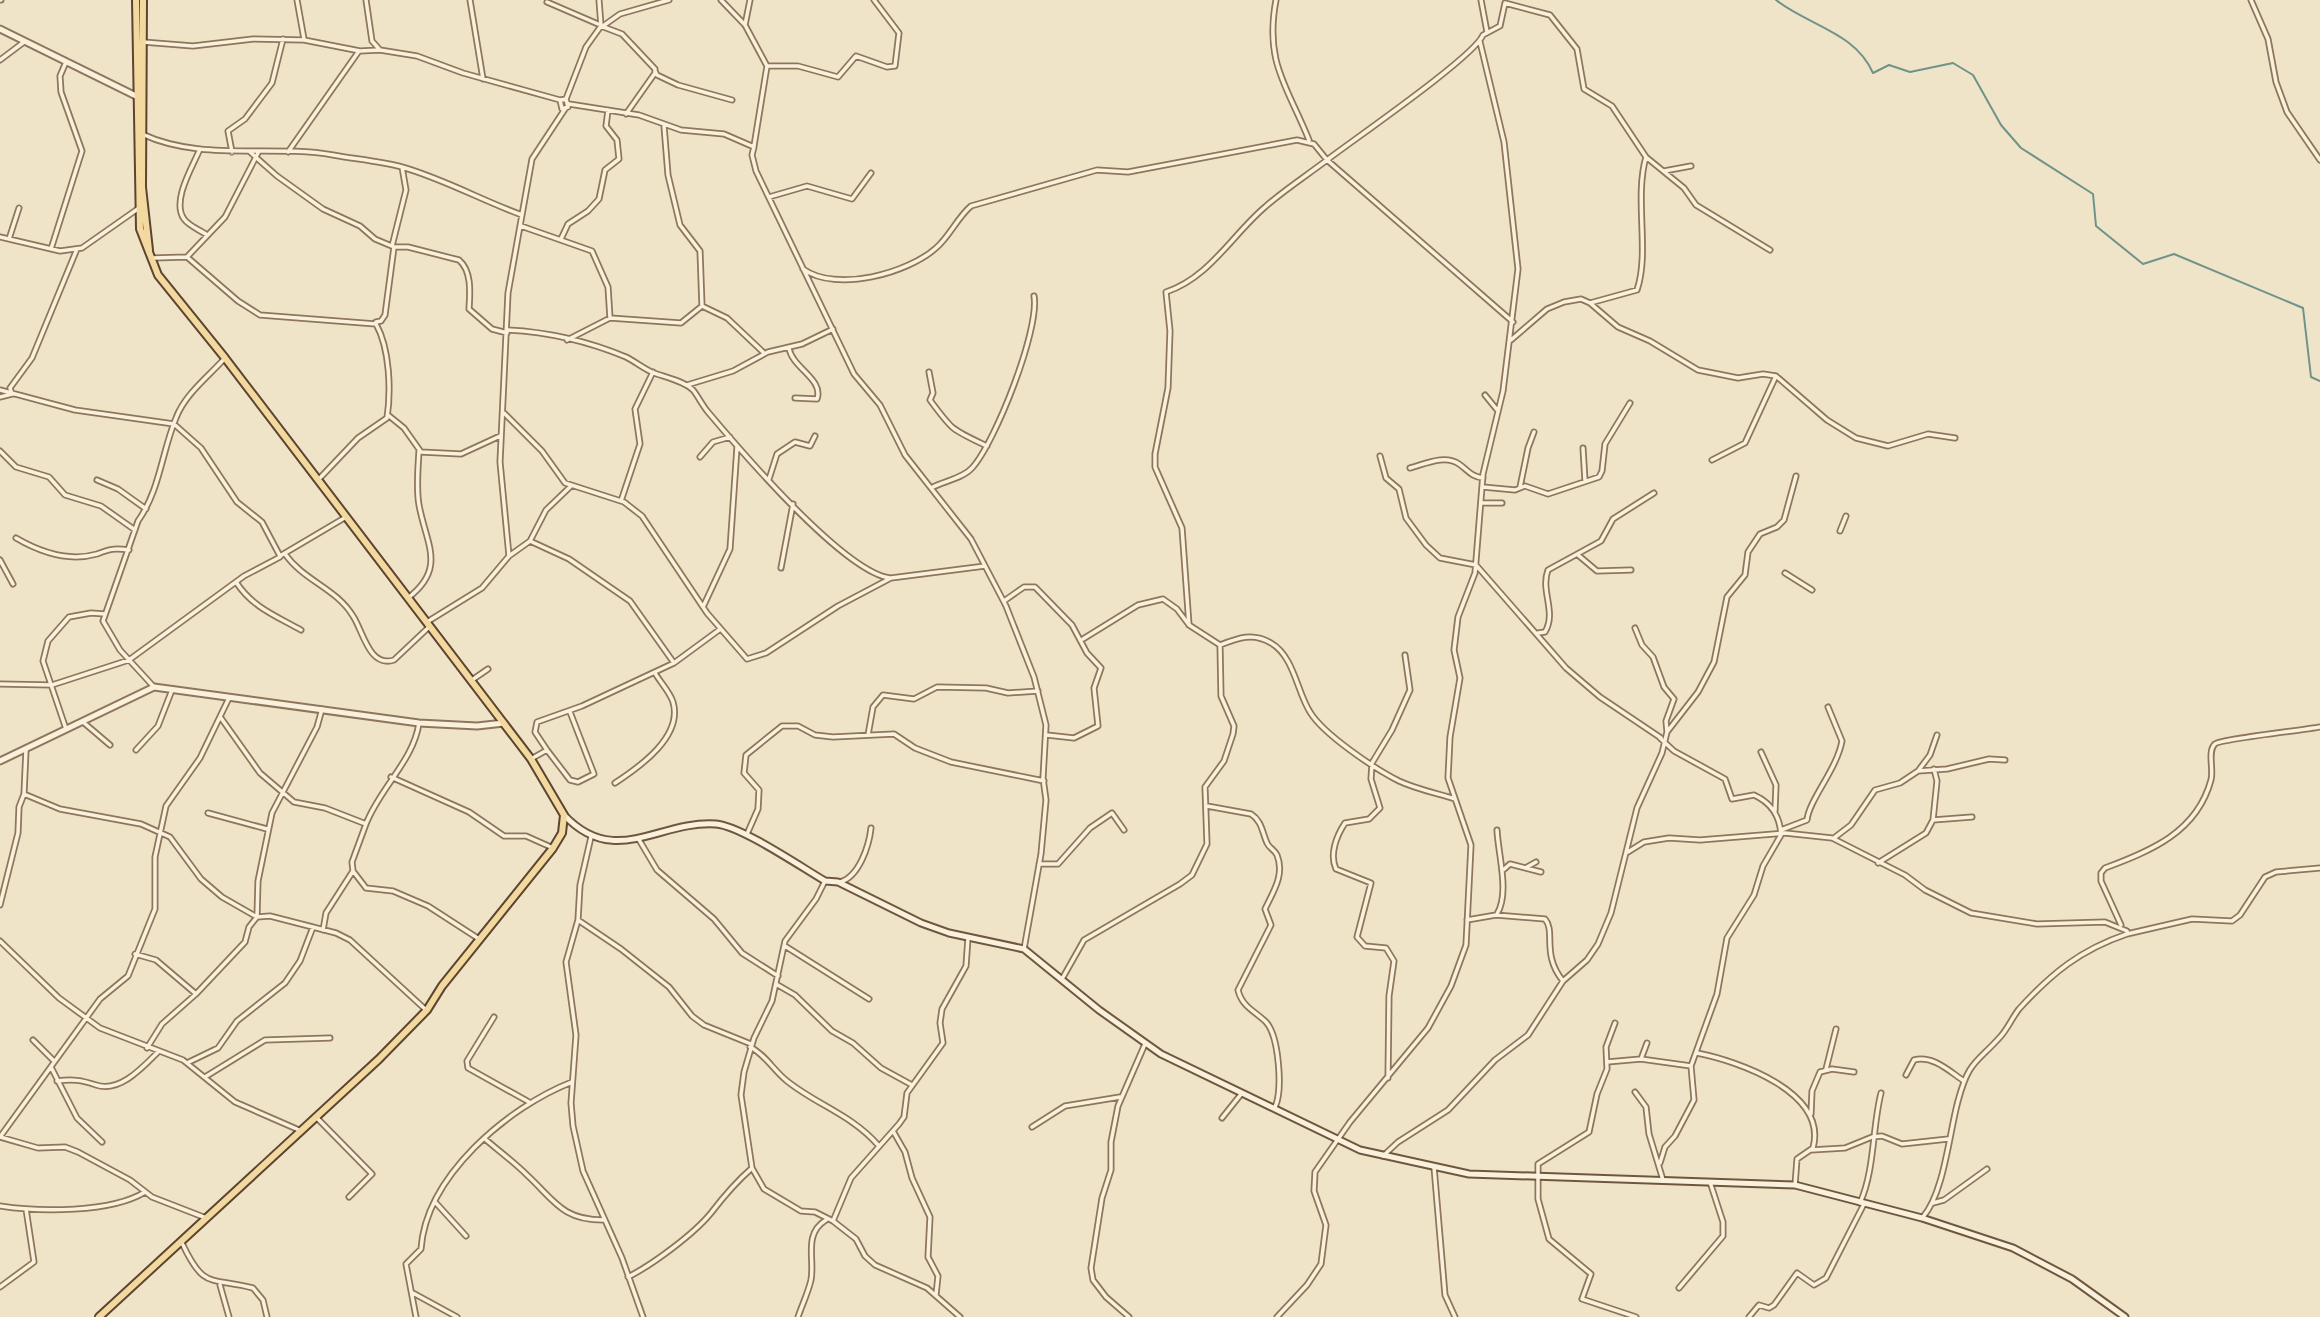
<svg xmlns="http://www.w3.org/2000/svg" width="2320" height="1317" viewBox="0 0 2320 1317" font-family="'Zilla Slab',serif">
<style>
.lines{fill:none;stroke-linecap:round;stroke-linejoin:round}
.stream{stroke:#6f938a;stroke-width:2}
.minor-casing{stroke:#8d765c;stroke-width:7}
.tertiary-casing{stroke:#8d765c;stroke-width:9}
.secondary-casing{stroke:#6f573f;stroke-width:9}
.primary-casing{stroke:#5b4430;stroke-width:10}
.minor{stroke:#faf1dc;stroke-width:3.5}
.tertiary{stroke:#faf1dc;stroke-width:5}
.secondary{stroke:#faf1dc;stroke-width:5}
.primary{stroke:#f3d9a0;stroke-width:6}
</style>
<rect width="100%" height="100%" fill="#f0e4c8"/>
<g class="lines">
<!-- stream -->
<path class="stream" d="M1776,0C1809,26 1855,32 1873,73L1889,65L1910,72L1953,63L1973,75L2001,125L2021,148L2093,194L2096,226L2143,264L2174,254L2303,308L2311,377L2320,381"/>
<!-- minor casing -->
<g class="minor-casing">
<path id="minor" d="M0,0H1
M297,0L304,39
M366,0L372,41L380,50L417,56L463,73L560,100L566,99L568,107L562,109L560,100
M470,0L483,79
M721,0L745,25L767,66L754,146
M1276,0C1264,63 1288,87 1309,140
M1481,0L1487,32
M2251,0L2268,39L2276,82L2287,112L2320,160
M547,2L598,24
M745,25L750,0
M601,26L622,34L655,69V73L626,114
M603,26L620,14L669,0
M143,42L193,46L253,39L304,40L360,51L380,50
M0,60L24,42
M767,66H798L838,77L856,56L887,67L895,66L899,33L874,0
M655,71L657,75L678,85L732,100
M566,99L586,47L601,26L599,0
M569,104L639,115L681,130L724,134L754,147L752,155L756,171L854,374L880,405L905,455L971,539L1006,606L1034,677L1046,725L1043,778L1046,800L1041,854L1024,949
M142,134C202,162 270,144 333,155C355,159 380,161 402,167C444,179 481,200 522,215
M200,149C193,166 171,201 184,219C189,226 200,230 207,235
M232,152L228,131L245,119L272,83L283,39
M250,152L277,176L323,209L360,226L375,239L394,247H408L459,260C472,271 470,293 469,309L492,329L507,333
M288,152L359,51
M1664,171L1691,166
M769,197L807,186L852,199L871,173
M521,226L592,251L608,287L610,318L567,340
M0,237L60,251L82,248L139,208
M9,239L19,208
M561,239L568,224L588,211L599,199L605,170L619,159L617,140L606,126L608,110
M392,246L406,190L402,167
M51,249L82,151L61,92L60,76L66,62
M187,257L225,217L259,151
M153,258L187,257L238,301L260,315L376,324C390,349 391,391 387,418L358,438L319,479
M803,269C837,293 908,273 936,248C950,236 957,218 971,206L1097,170L1128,172L1297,140L1314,144L1327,160C1353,140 1474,57 1483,35L1500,26L1505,3L1550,15L1577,49L1584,89L1612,106L1646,157L1684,188L1696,205L1770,250
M1590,303L1637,290C1650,252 1634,198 1646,157
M702,306L727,318L764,353
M610,318L681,323L702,306L700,251L680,225L668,175L664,126
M376,322L381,321L385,315L394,247
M508,330C547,332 590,342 626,357C636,362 644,369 654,373C665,377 684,381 693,390C698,396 702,405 708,412C740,450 844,572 890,578
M1511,340L1547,309L1564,302L1581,299L1590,303L1618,327L1650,341L1698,370L1738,378L1763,374L1776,376L1827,420L1856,438L1888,446L1928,434L1955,438
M789,348C792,368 824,379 817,399L795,398
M929,372L933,393L930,400C953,431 951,429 987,446
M687,385L733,371L768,352L802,344L833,329
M0,390L75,410L174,424L201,448L237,502L262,522L280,556L346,517
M1485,395L1498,411
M0,397L12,394L10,388L32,358L77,249
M504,413L542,451L565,483L624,502L642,516L707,613L747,659L766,653L838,606L891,578L985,566
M388,415L404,428L421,452L461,454L500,436
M1583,448L1585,481
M0,451L16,467L49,477L65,495L101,506L135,530
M1380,456L1386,478L1399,489L1406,518L1426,545L1440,558L1476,565L1566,668L1600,697L1661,738
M700,457L713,442L730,437
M1712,460L1745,443L1776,376
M1410,468C1425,464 1445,454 1459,464C1469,471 1470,476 1483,478
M769,479L777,454L795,442L810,446L815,436
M97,480L118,489L146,509
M933,487C945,481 963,478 972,468C995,443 1040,329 1034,296
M1483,487L1515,490L1525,486L1548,494L1599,477L1602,471L1605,444L1630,403
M1520,487L1528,448L1534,432
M621,501L640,444L635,409L653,372
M1483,503H1502
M1840,531L1846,516
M16,538C40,552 69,562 97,554C110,549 114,548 129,550
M530,541L569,559L630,601L674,663L719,630
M285,554C304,581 336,588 353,616C363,631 369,668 394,660L429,627
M1578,555L1597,571L1631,570
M509,556L530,541L546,510L571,486
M0,560L13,584
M781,568L793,504
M1785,573L1812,590
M236,582C252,607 276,616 301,630
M408,598C447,568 426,544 419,505C416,489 418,468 419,451
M1004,601L1024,587H1035L1072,625L1087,653L1101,668L1094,688L1098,726L1074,738L1047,735
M703,607L730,549L737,447
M427,622L482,588L509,556L500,462L508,293L532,159L565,109
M1189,625L1182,528L1155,467V454L1168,388L1170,331L1166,292C1209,278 1232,235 1265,207C1284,190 1306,176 1327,160L1513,322
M1635,628L1642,645L1653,657L1664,687L1674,699L1666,721L1667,732
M1538,633L1545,632C1557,612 1540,591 1548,570L1601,541L1613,519L1654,493
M1083,639L1138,605L1163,599L1177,609L1189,625L1220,645
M1220,645C1238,638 1253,632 1271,643C1294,656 1297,692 1310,712C1323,734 1375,769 1399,781C1416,789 1436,793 1455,799
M472,680L488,669
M0,684L52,685L129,660L244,576L280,557
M154,687L120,650L103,621L138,521C160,490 162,451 176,418C185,394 209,376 225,358
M221,718L260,773L294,802L325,808L366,824L352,862L353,871L326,913L323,930
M83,722L110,745
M66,729L43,661L48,641L69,617L91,613L105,614
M868,735L873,707L883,695L914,699L937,687L986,688L1008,693L1038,691
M136,750L158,726L172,690
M547,750L570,780L578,782L594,774L570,712
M1761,752L1776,785L1775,811
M531,759L547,750L535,732L537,722L582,706L674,663
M1918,771L1930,755L1937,735
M391,777L469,812L504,836H526L553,848
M615,783C641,766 683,736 673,702C670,692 660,682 655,673
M24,794L60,809L141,824L170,837L201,879L222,897L257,917L270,916L336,933L350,940L426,1010
M1207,806L1251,814C1262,821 1262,832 1267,843C1269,848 1275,850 1277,855C1285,875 1273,892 1265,909L1271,925L1238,990C1242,1007 1255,1011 1266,1022C1279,1036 1283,1091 1275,1107
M208,813L267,829
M1933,820L1937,781L1934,769
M366,824C379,789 414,760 419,723
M1781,830L1807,820C1809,800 1837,769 1842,741L1828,707
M747,834L758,809L759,790L744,773L746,755L782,726H798L815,735L833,737L894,734L915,748L951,762L1044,781
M591,837L580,885L578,920L566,962L576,1035L571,1103L573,1126L583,1171L622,1258L643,1317
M638,838L657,870L714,919L742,953L778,976
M1834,838L1851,825L1875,790L1900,783L1918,771L1947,769L1989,759L2005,760
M1628,852L1644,842L1669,838L1700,840L1785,833L1832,838L1905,875L1925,890L1971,913L2037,924L2105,922L2127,931V934C2080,950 2052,973 2019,1009C2012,1018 2008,1028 2001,1036C1976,1064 1969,1060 1958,1101C1949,1134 1944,1193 1923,1217
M1878,863L1926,833L1933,820L1972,817
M1039,864H1058L1090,828L1112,813L1124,830
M1527,867L1536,862
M353,871L366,888L393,891L428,906L479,939
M1502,871L1510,864L1541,872
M825,881L816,899L785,941L772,1001L754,1038L744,1072L741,1095L752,1168L764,1189L801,1211L815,1212L833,1221L856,1239L865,1256L875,1265L927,1288L960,1317
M840,882C859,877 869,846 871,828
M0,905L18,833L19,807L24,794L26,750
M1497,914C1510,893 1498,854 1497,830
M578,920L621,949L669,987L692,1016L704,1025L751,1044
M1467,920L1496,915L1545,919C1556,932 1541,954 1563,981
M2121,925L2101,881V873L2105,868C2151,851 2197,832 2211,780C2214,770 2207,751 2215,744C2220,739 2305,730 2320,727
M2127,934L2192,919L2232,921L2240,915L2265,877L2276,872L2320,868
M0,941L59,998L100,1028L183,1060L235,1102L299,1130
M785,946L869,999
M135,954L156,960L196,994
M1062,979L1084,940L1180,884L1192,875L1207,844L1205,787L1224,761L1233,734L1234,726L1221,696L1220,645
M776,984L795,995L832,1031L853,1043L881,1068L912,1085
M494,1017L467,1061L468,1068L529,1102
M1615,1023L1606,1047L1607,1069L1597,1094L1589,1132L1538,1164V1199L1549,1239L1591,1274L1582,1299L1636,1317
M33,1040L54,1061
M750,1047C765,1054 774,1071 787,1081C817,1105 852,1115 878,1145
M147,1048L162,1024L196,994L245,942L249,927L257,917L258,881L272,813L317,727L322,709
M1697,1053C1738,1061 1828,1092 1813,1148L1797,1159L1795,1185
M1641,1059L1691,1066
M1607,1062L1641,1059L1647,1043
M187,1063L218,1048L237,1021L285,983L300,961L313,927
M51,1067L77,1118L102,1142
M1826,1069L1836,1029
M1906,1075L1914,1060C1933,1055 1949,1071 1964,1081
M205,1077L265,1040L330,1038
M1388,1078L1389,996L1394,961L1386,948L1365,946L1357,937L1371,883L1336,869C1329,854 1337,835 1345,823L1369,819L1380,808L1371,779L1372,763L1392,730L1410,690L1405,655
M57,1081C73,1079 81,1080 96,1085C120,1093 143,1067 158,1052
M1635,1092L1646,1107L1649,1134L1663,1180
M1811,1114L1812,1091L1820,1072L1832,1069L1854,1072
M316,1117L372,1174L349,1197
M1222,1118L1242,1093
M1032,1127L1065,1106L1120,1097
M893,1131L905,1152L912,1178L930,1217L928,1257L938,1276L936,1295
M0,1137L100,999L128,976L155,909V857L166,806L200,758L229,698
M0,1137L38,1148L65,1147L78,1152L130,1180L152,1197L206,1218
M485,1139C499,1151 514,1162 527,1175C554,1200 562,1220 603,1220
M1811,1150L1845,1148L1872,1137L1882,1136L1902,1144L1948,1139
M1383,1156L1398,1142L1448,1110L1495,1060L1528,1035L1563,981L1587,960L1598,944L1611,913L1637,808L1662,753L1667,732L1698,692L1714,662L1727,597L1745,575L1748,552L1760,534L1777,527L1784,520L1796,476
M1660,1163L1665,1147L1675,1136L1694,1100L1691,1066L1717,994L1727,938L1754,895L1763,866L1781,835C1780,816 1772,803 1754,795L1732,799L1725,779L1674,751L1660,738
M1434,1167L1445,1295L1455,1317
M436,1203L466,1236
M1860,1203C1875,1169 1872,1129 1881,1093
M1933,1203L1944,1200L1987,1169
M0,1206C39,1212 111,1213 145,1192
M833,1221L851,1178L899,1124L904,1117L907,1093L943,1043L940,1023L942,1009L966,966L968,938
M182,1243C204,1290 210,1277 253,1288L263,1300L267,1317
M628,1277C652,1265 694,1234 711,1213C724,1196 736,1182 752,1168
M220,1285L229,1317
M0,1287L34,1262L26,1209
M1679,1288L1723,1236V1222L1710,1182
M413,1293L457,1317
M416,1317L406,1264L421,1249C426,1176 508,1107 572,1082
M798,1317C802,1305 808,1293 811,1280C815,1259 803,1234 826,1220
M1129,1317L1106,1297L1093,1280L1091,1268L1102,1198L1111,1170V1142L1118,1106L1145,1044
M1277,1317L1307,1285L1321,1264L1326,1225L1314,1191L1315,1172L1350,1122L1428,1028L1451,986L1466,945L1471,845L1448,778L1450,737L1460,678L1454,650L1458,617L1475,573L1483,474L1503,391L1518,269L1504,142L1480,42
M1749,1317L1759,1305L1769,1308L1774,1305L1797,1273L1814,1285L1826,1278L1864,1204"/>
</g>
<!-- tertiary casing -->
<g class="tertiary-casing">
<path id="tertiary" d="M0,29L136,96
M0,761L154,687L419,723L477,726L504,723"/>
</g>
<!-- secondary casing -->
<g class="secondary-casing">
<path id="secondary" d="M564,815C615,869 659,820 716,824C741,826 801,867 825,881L838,882L921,923L949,933L1024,949L1099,1010L1161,1054L1360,1150L1469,1174L1795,1185L1922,1218L2013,1248L2072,1279L2125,1317"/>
</g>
<!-- primary casing -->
<g class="primary-casing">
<path id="primary" d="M143,0L142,187L149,250
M99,1317L379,1059L427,1010L442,986L553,848L562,833L564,815L531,759L225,358L158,275L140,229L136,0"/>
</g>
<!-- minor -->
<use href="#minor" class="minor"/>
<!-- tertiary -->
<use href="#tertiary" class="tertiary"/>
<!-- secondary -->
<use href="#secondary" class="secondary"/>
<!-- primary -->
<use href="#primary" class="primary"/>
</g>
</svg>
